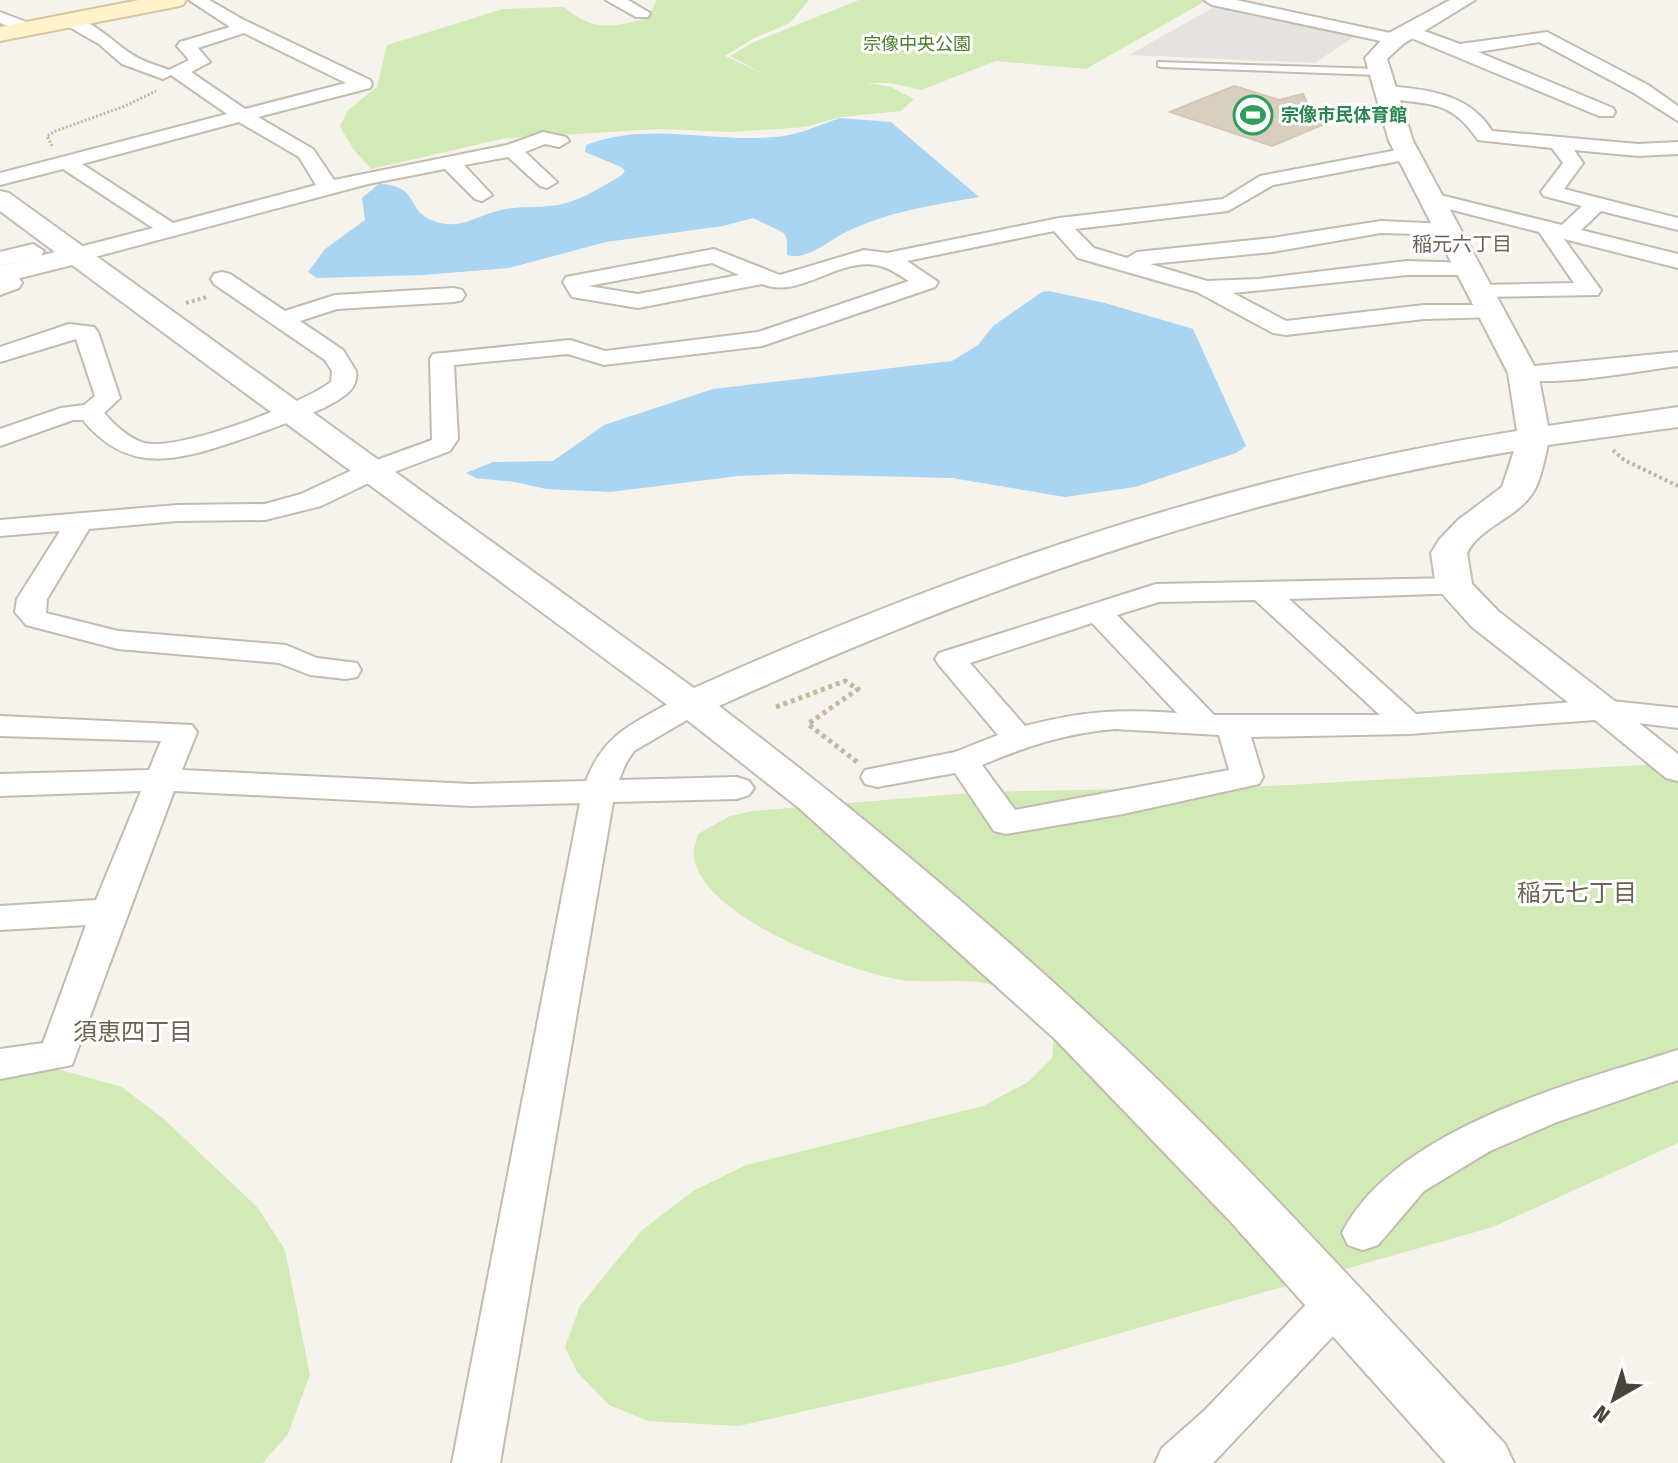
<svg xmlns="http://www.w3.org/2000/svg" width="1678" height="1463" viewBox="0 0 1678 1463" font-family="'Fira Sans Condensed','Noto Sans JP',sans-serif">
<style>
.green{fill:#d2eab5}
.parking{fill:#e5e3e0}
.water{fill:#a9d4f2}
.building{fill:#d8cfc1;stroke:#d3c7b4;stroke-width:2}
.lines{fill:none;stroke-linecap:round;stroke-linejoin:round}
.service-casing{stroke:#c2bbae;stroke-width:4}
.minor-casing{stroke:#c2bbae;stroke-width:4}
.tertiary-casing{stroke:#c2bbae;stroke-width:4}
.secondary-casing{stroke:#d6c79b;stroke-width:4}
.path-far2{stroke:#c4b79f;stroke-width:3;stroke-dasharray:2 2;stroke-linecap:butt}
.path-far1{stroke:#c4b79f;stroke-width:4;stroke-dasharray:3 3;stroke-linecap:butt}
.path{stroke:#c4b79f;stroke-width:5;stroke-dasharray:4 4;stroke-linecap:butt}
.service{fill:#fff;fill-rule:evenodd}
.minor{fill:#fff;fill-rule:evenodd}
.tertiary{fill:#fff;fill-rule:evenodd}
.secondary{fill:#fff3cd;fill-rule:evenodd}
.labels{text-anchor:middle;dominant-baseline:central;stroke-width:6;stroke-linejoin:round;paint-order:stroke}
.far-park-label{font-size:18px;fill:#4a7f2a;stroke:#fff}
.far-leisure-label{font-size:18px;font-weight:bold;fill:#27864d;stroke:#fff;text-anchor:start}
.far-neighbourhood-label{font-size:20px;fill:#6e6250;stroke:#fff}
.neighbourhood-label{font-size:24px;fill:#6e6250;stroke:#fff}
</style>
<rect width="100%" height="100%" fill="#f6f3ec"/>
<!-- green -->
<path class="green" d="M656,0H809L790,23L754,38L725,56L764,74L730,56L754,42L859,0H1202V3L1086,69L996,61L921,90L890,83H867L891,87L914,99L901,111L841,117L805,127L731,132L661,129L506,138L371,169L353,149L340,126L348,110L377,87L387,45L503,9L564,7C595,33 612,27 649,18Z
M1678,763V1143L1493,1227L1012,1364L739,1426L648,1421L609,1405L577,1372L565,1347L580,1306L641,1231L693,1191L746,1165L983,1106L1028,1082L1052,1058L1055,1023C1034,1000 1024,994 994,985C965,977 932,984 902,980C848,972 704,918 694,858C692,851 697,840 698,834L730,816L752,811L981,792L1268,786Z
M0,1053L122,1087L165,1120L258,1208L285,1250L310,1375L288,1434L263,1463H0Z"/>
<!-- parking -->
<path class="parking" d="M1216,6L1355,36L1315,63L1129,55Z"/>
<!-- water -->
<path class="water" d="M840,118L891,122L979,197C933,205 891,211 848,231C829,240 807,261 787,255V240L784,233L753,218L723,226L606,242L509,268L423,275L317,278L308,272L325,249L365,220L362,198L379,184C420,186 405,208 431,220C458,232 475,216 501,210C517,206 533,208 550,206C576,204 600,188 622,175L625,171L621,167L585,152L586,145C648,121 711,143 775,137C799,135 819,125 840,118Z
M1049,291L1105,303L1193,329L1246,446L1236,453L1135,487L1065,497L952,478L788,474L738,476L610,492L546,489L515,482L476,478L466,473L493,462L553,461L604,425L713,389L952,361L978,345L993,326L1042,292Z"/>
<!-- building -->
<path class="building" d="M1234,86L1279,100L1303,94L1310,110L1336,119L1272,146L1170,112Z"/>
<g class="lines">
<!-- service casing -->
<g class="service-casing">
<path id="service" d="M1158,62L1378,69L1383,72L1378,75L1161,67L1158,66Z"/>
</g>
<!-- minor casing -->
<g class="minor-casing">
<path id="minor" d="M189,0H209L242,19L370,80L372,84L370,88L258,117L313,149L334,180L507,145L543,132L566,137L569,141L559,147L545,144L525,152L557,182L547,188L540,186L508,157L464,165L492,195L482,201L475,199L445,169L368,184L76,262L68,260L65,255L68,250L153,228L63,169L0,185V173L227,114L171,75L163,79L122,64L99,44L59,21L62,17C85,12 115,44 133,55C143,62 157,65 169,70L189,60L177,46L180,42L230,27ZM244,33L346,83L245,109L191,72L210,62L198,48ZM239,122L299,157L316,185L173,223L82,164Z
M606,0H628L650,13L648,17H636Z
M1204,0H1236L1395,34L1404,39L1395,44L1212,5Z
M0,12L34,25L37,29L28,34L0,23Z
M1410,26L1460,44L1547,32L1648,85L1678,106V121L1634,93L1539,42L1478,52L1613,108L1615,112L1613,116H1599L1404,35L1401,31Z
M1385,86C1425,89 1469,93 1492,131L1638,144L1678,142V154L1638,156L1574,150L1583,163L1564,189L1678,218V230L1601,211L1581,230L1678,254V268L1564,239L1601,290L1598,295L1474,297L1471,292L1474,287L1482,285L1574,283L1539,232L1425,203L1422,199L1425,195L1432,193L1562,225L1582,206L1544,196L1541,192L1563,163L1552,148L1478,140C1448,95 1424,107 1378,96L1376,92L1378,88Z
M1408,148L1415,150L1418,154L1415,158L1273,185L1228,211L1075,229L1094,248L1127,258L1137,252L1272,238L1381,221L1448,224L1456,225L1459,230L1456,235L1381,233L1272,252L1150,264L1207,281L1258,279L1407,261L1469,263L1477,265L1480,270L1477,275H1407L1233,293L1286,321L1424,305H1490L1498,307L1502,312L1498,317L1424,319L1286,335L1273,333L1197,292L1078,258L1054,231L907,261L938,282L935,287L762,346L604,365L568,354L454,365L458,439L450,451L381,477L321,506L265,520L177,521L89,529L47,599L46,613L118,631L286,645L317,658L357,663L361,670L357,677L346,679L310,675L279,663L118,649L26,625L15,612L17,599L60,531L0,536V520L177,505L265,504L301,494L363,465L432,440L430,359L433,354L570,340L605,351L758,332L909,281C900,276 890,268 880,266C840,255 801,300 762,284L638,308L572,297L563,282L566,277L714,249L780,275L864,250L887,253L1059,218L1223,199L1260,176ZM712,263L739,275L638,294L588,286Z
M33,244L44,251L41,256L0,266V252Z
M222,272L230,274L285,311L335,295L454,288L462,290L465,295L462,300L454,302L337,309L300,321L343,350L356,371C359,391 340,399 324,408C296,420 266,431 236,441C177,461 128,475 83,420H73L0,446V429L61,408L84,405L95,396L76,339L0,362V347L69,324L94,327L98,332L120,398L104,413C115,425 128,438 144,443C178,452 302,404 331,382L332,371L325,360L214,284L211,279L214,274Z
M11,276L19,278L22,283L19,288L0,295V280Z
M1678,352V366C1636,371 1552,388 1514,378L1511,373L1514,368Z
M1454,578L1464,581L1468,587L1464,593L1289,599L1416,714L1602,700L1678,708V728L1639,723L1678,754V781L1666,778L1595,720L1409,734L1251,737L1263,777L1259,784L1123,814L1006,834L994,831L955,773L877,787L865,784L861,777L865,770L955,752L998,735L939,665L935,659L939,653L1156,584ZM1255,600L1380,715H1214L1117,615L1159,602ZM1092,623L1177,713C1118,709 1082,711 1025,726L970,663ZM1115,729L1219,735L1229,770L1015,810L982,765C1027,746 1067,733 1115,729Z
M691,695L702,697L707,704L702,711L634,751L626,763L619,780L737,777L749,781L754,788L749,795L737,799L613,802L500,1463H452L580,803L471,806L174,791L72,1065L0,1079V1049L43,1043L86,925L0,930V906L96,900L141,791L0,796V774L149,770L161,741L0,736V716L192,725L197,732L182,770L471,784L586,781C605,731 636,723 680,697Z
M1678,1050V1080L1557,1122L1490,1151L1424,1191L1378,1245L1363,1250L1348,1245L1342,1233C1395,1128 1572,1083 1678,1050Z
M1337,1283L1353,1289L1359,1302L1353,1315L1213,1463H1155L1162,1448L1205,1410L1321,1289Z"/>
</g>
<!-- tertiary casing -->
<g class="tertiary-casing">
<path id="tertiary" d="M1450,0H1475L1403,44L1387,59L1413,141L1538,373L1548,426L1678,407V427L1548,445C1544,460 1541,481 1532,494C1515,519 1481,526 1467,553L1472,584L1498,611L1616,702L1622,710L1616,718L1602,722L1588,718L1472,627L1436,587L1431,553L1439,540L1458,520L1502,487L1514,451C1236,497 974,590 719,706C847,803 971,906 1089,1015C1236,1149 1369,1299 1505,1444L1514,1463H1446L1230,1221L1056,1040L799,808L677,712L72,265L0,283V266L55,252L0,211V191L9,193L694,688C958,570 1230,476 1517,431L1508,373L1389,141L1365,58L1387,34Z"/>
</g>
<!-- secondary casing -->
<g class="secondary-casing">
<path id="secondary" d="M139,0H186L183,5L175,7L0,41V27Z"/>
</g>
<!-- path-far2 -->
<path class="path-far2" d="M52,146L47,136L56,131L125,106L156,91"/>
<!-- path-far1 -->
<path class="path-far1" d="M186,303L207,297
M1613,450L1624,460L1678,486"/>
<!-- path -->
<path class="path" d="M776,707L845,681L858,689L808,724L857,762"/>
<!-- service -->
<use href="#service" class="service"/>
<!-- minor -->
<use href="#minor" class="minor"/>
<!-- tertiary -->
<use href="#tertiary" class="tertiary"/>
<!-- secondary -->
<use href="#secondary" class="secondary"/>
</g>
<!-- icons -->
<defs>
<g id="stadium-ring" transform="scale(2)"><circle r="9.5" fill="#fff" stroke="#2e9e5b" stroke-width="1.5"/><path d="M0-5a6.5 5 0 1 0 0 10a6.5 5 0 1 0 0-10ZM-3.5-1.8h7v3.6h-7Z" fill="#2e9e5b"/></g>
</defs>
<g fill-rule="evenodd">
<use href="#stadium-ring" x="1253" y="115"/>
</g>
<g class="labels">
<!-- far-park labels -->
<g class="far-park-label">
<text x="917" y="44">宗像中央公園</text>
</g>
<!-- far-leisure labels -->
<g class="far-leisure-label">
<text x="1281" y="115">宗像市民体育館</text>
</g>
<!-- far-neighbourhood labels -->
<g class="far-neighbourhood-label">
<text x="1462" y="244">稲元六丁目</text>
</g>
<!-- neighbourhood labels -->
<g class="neighbourhood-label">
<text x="1577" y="893">稲元七丁目</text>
<text x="133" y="1032">須恵四丁目</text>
</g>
</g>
<!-- north arrow -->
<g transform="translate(1614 1399) rotate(219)" stroke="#ffffff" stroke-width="6" paint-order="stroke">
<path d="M0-6L14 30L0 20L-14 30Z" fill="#4b4439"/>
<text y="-12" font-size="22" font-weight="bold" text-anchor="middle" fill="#4b4439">N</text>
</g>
</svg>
